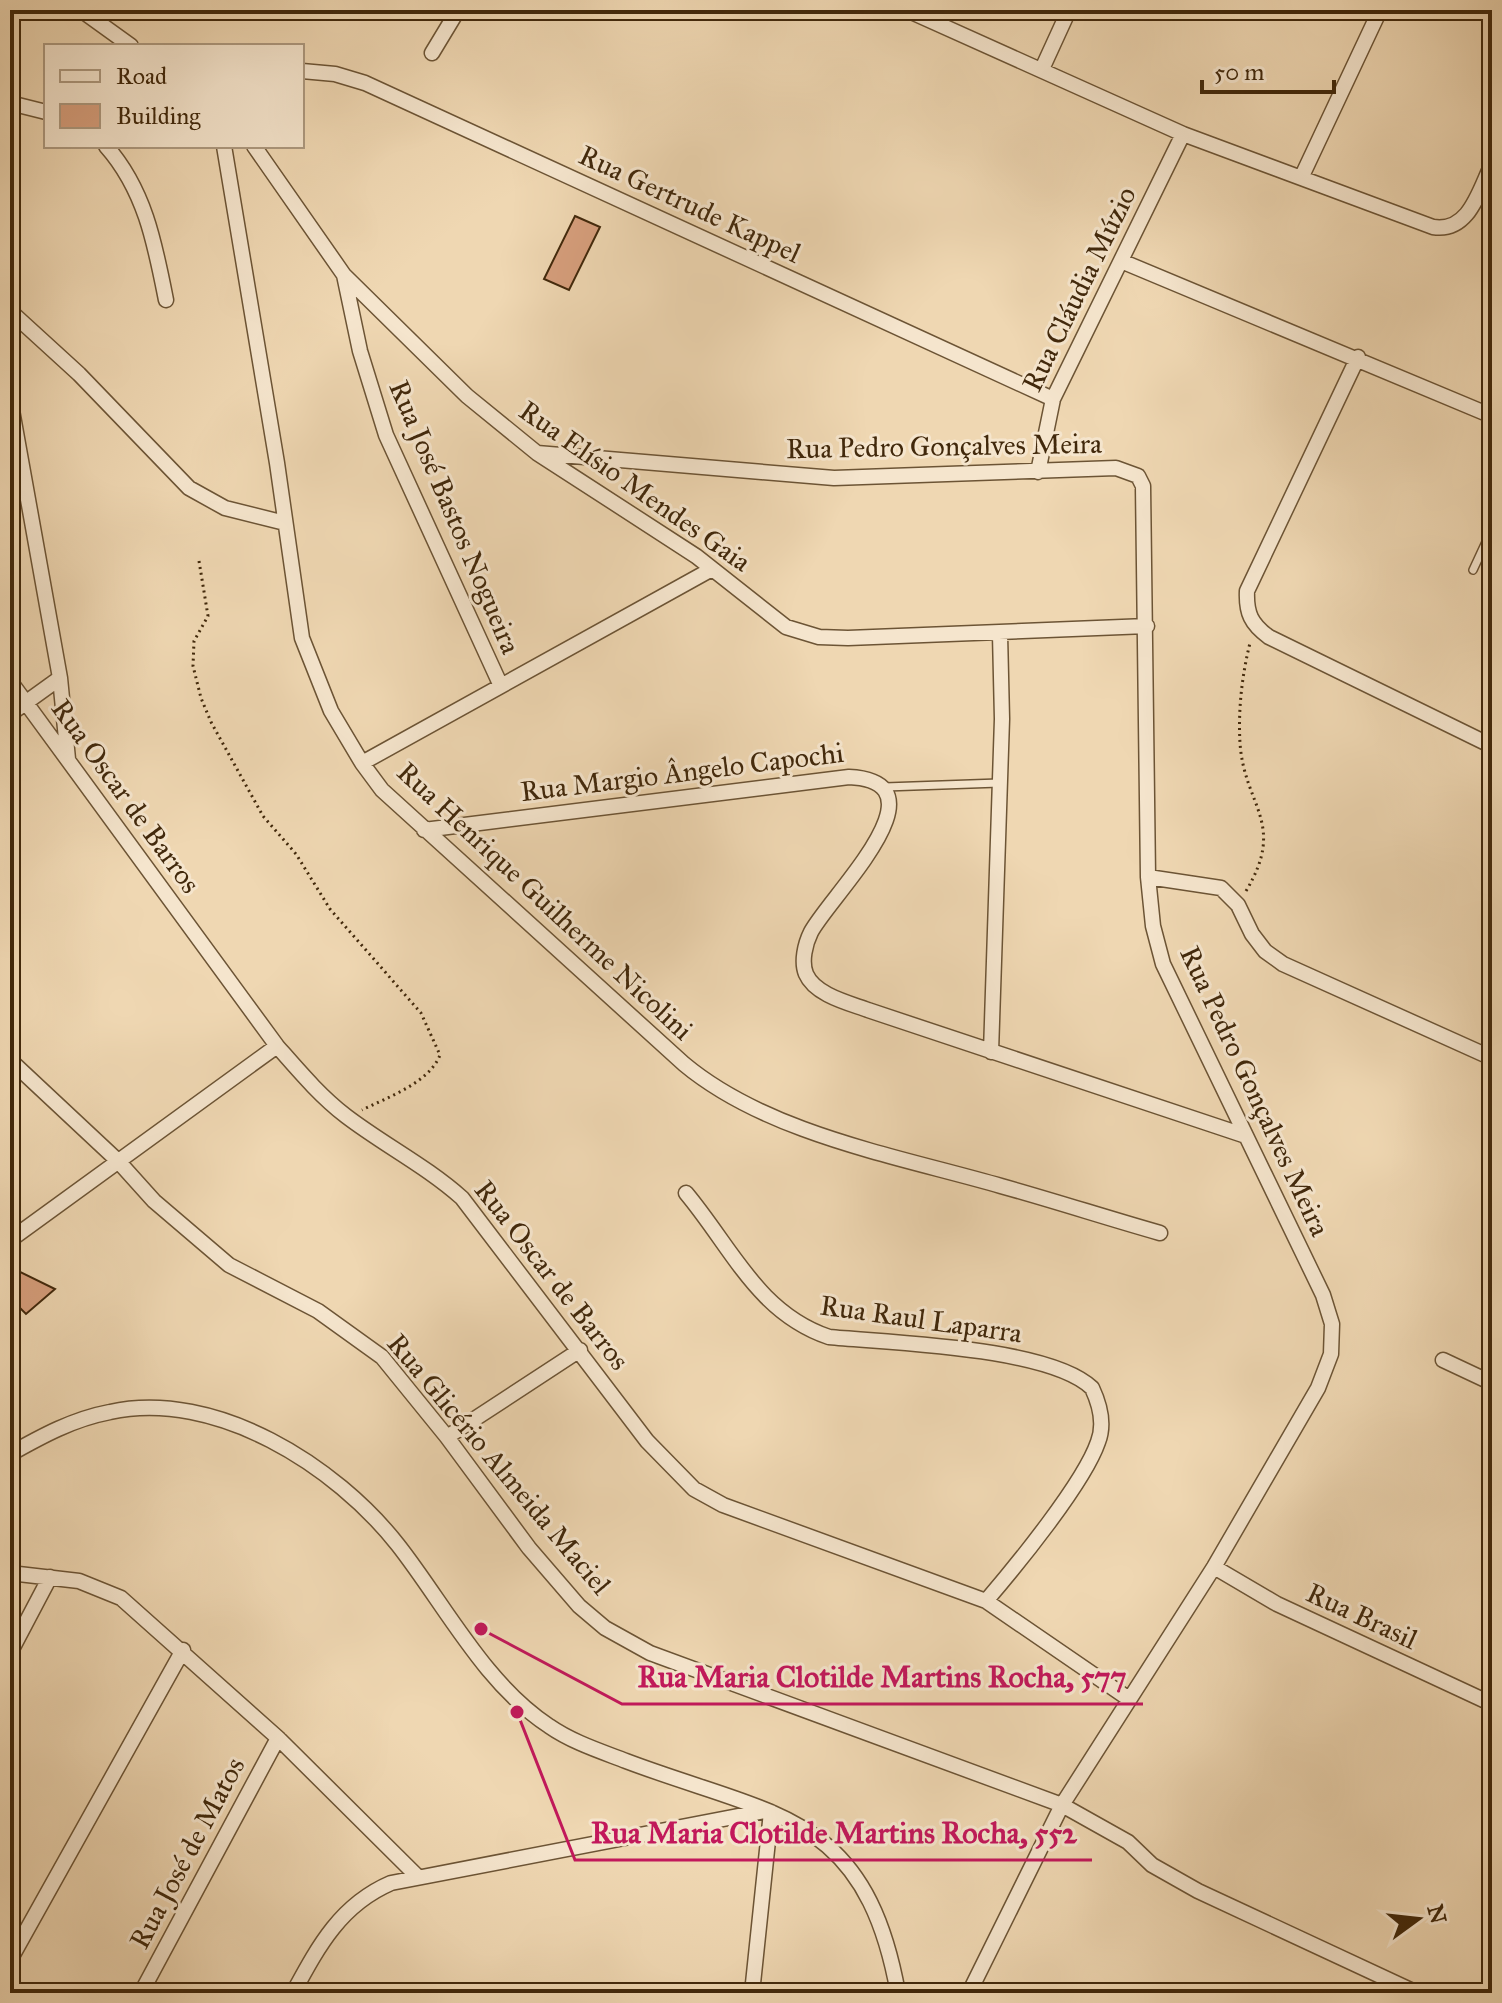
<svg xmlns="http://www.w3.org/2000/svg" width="1502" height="2003" viewBox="0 0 1502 2003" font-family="'IM FELL Great Primer',serif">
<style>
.building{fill:#d79f7d;stroke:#41280b;stroke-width:2}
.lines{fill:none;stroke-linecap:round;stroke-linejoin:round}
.lane-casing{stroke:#6c5435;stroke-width:10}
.street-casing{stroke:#6c5435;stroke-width:17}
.path{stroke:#41280b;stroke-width:3;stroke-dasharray:2 4;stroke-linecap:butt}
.lane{stroke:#f5e5cd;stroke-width:7}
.street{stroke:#f5e5cd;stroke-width:14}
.labels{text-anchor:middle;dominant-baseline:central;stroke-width:6;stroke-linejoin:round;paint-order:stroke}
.street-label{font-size:28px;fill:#41280b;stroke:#f5e5cd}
.leader{fill:none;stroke:#c2185b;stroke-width:3}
.callout-dot{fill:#c2185b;stroke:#f5e5cd;stroke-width:3}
.callout-label{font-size:30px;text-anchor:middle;font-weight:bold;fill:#c2185b;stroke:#f5e5cd;stroke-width:6;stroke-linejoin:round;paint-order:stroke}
</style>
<rect width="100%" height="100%" fill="#efd7b2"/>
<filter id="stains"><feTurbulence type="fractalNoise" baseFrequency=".0025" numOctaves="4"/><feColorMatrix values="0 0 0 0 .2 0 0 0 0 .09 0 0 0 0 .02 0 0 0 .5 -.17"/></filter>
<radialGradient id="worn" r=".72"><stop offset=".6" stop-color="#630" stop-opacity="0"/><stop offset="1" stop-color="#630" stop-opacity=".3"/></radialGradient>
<!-- building -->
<path class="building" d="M575,216L600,227L569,290L544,279Z
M10,1267L55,1289L26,1314L10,1298Z"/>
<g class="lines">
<!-- lane casing -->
<g class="lane-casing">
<path id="lane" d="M1473,570L1492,529
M885,787L999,783"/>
</g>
<!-- street casing -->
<g class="street-casing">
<path id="street" d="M81,10L131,46
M907,10L1183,134L1433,227C1469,233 1479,191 1492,164
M432,53L458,10
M1042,69L1069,10
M302,71L335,74L365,83L1053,399
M10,103L46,112
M106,146C145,190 155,244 166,300
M224,146L277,463L302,638L331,711L362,763L382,790L684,1064C768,1134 897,1156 1001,1186C1055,1201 1107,1218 1160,1233
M254,146L344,275L467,396L537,453L696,556L786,627L819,637L848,638L1147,626
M1302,176L1380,10
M1121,261L1492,416
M344,275L360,351L386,435L501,686
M10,311L79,374L189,488L225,508L285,523
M1358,357L1247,591C1246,613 1251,624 1269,637L1492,746
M10,399L60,678L68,759
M537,453L834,478L1116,468L1138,476L1143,486L1148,877L1153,926L1163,964L1323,1295L1332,1324L1331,1354L1318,1388L1214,1567L1062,1805L969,1993
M1038,472L1053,399L1183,134
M10,681L277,1046C299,1071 320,1096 346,1116C384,1145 426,1166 462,1198L647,1441L694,1489L723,1505L986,1601C1016,1566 1084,1483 1098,1442C1105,1424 1100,1405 1092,1388C1049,1347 891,1343 829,1337C758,1313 732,1248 686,1193
M10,714L60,678
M362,763L712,569
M424,830L849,777C950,782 830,896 811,932C805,944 801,962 806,974C815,995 849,1003 868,1010L1243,1135
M1148,877L1221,888L1238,905L1252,934L1265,951L1283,964L1492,1058
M991,1052L1002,719L1000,634
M10,1060L118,1161L154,1201L229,1265L318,1311L382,1357L447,1437L529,1548L579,1606L605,1628L650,1653L1062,1805L1128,1842L1152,1865L1198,1891L1417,1993
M10,1240L277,1046
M1443,1360L1492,1383
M447,1437L580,1350
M10,1454C42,1436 73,1419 110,1412C216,1389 336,1466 398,1545C445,1605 484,1683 549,1726C572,1742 600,1751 626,1761C774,1817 865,1811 898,1993
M1214,1567L1277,1604L1492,1704
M10,1573L79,1581L121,1598L278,1738L417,1876
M986,1601L1129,1699
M10,1653L50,1577
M10,1960L183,1650
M141,1993L278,1738
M293,1993C318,1947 340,1905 391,1883L764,1811
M752,1993L771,1812"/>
</g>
<!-- path -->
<path class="path" d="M199,561L208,616L194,641L193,666L201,698L211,722L263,816L296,854L330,909L421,1013L440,1055C429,1083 388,1097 362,1110
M1246,891C1287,823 1244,806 1240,743C1238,710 1242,675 1250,643"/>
<!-- lane -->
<use href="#lane" class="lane"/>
<!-- street -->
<use href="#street" class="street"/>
</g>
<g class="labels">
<!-- street labels -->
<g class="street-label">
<text transform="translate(690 204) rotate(25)">Rua Gertrude Kappel</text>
<text transform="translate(1079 289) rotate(-64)">Rua Cláudia Múzio</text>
<text transform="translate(944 446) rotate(-1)">Rua Pedro Gonçalves Meira</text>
<text transform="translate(635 486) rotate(35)">Rua Elísio Mendes Gaia</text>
<text transform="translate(455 517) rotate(67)">Rua José Bastos Nogueira</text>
<text transform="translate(682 772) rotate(-7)">Rua Margio Ângelo Capochi</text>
<text transform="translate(126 796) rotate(54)">Rua Oscar de Barros</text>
<text transform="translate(545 901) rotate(43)">Rua Henrique Guilherme Nicolini</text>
<text transform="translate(1255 1091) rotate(65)">Rua Pedro Gonçalves Meira</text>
<text transform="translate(552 1275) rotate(52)">Rua Oscar de Barros</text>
<text transform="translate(921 1319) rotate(8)">Rua Raul Laparra</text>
<text transform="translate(499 1464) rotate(50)">Rua Glicério Almeida Maciel</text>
<text transform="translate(1362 1616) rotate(25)">Rua Brasil</text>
<text transform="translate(187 1853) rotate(-62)">Rua José de Matos</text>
</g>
</g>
<!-- callouts -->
<path class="leader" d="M481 1629L622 1704H1143M517 1712L575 1860H1092"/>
<g class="callout-dot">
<circle cx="481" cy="1629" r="8"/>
<circle cx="517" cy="1712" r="8"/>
</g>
<g class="callout-label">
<text x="882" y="1687">Rua Maria Clotilde Martins Rocha, 577</text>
<text x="834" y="1843">Rua Maria Clotilde Martins Rocha, 552</text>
</g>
<!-- margin -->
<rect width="1502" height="2003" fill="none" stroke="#efd7b2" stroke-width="40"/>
<rect x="12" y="12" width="1478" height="1979" fill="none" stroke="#41280b" stroke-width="4"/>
<rect x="20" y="20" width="1462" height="1963" fill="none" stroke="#41280b" stroke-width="2"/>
<!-- legend -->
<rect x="44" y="44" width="260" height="104" fill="#f5e5cd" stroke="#ad997f" stroke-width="2"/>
<rect x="60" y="70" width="40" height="12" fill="#f5e5cd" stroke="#ad997f" stroke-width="2"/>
<text x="116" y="84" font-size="24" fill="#41280b">Road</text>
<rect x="60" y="104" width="40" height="24" fill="#d79f7d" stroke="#ad997f" stroke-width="2"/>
<text x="116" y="124" font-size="24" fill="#41280b">Building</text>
<!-- north arrow -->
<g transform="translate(1418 1919) rotate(75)" stroke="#f5e5cd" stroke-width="6" paint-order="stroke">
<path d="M0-6L14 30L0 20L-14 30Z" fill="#41280b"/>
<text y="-12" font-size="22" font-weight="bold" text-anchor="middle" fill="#41280b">N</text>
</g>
<!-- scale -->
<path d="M1202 80v12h132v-12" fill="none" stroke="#41280b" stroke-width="4"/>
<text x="1214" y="80" font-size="24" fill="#41280b" stroke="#f5e5cd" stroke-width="6" paint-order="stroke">50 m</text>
<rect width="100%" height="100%" filter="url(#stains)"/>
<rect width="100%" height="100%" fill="url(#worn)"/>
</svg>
